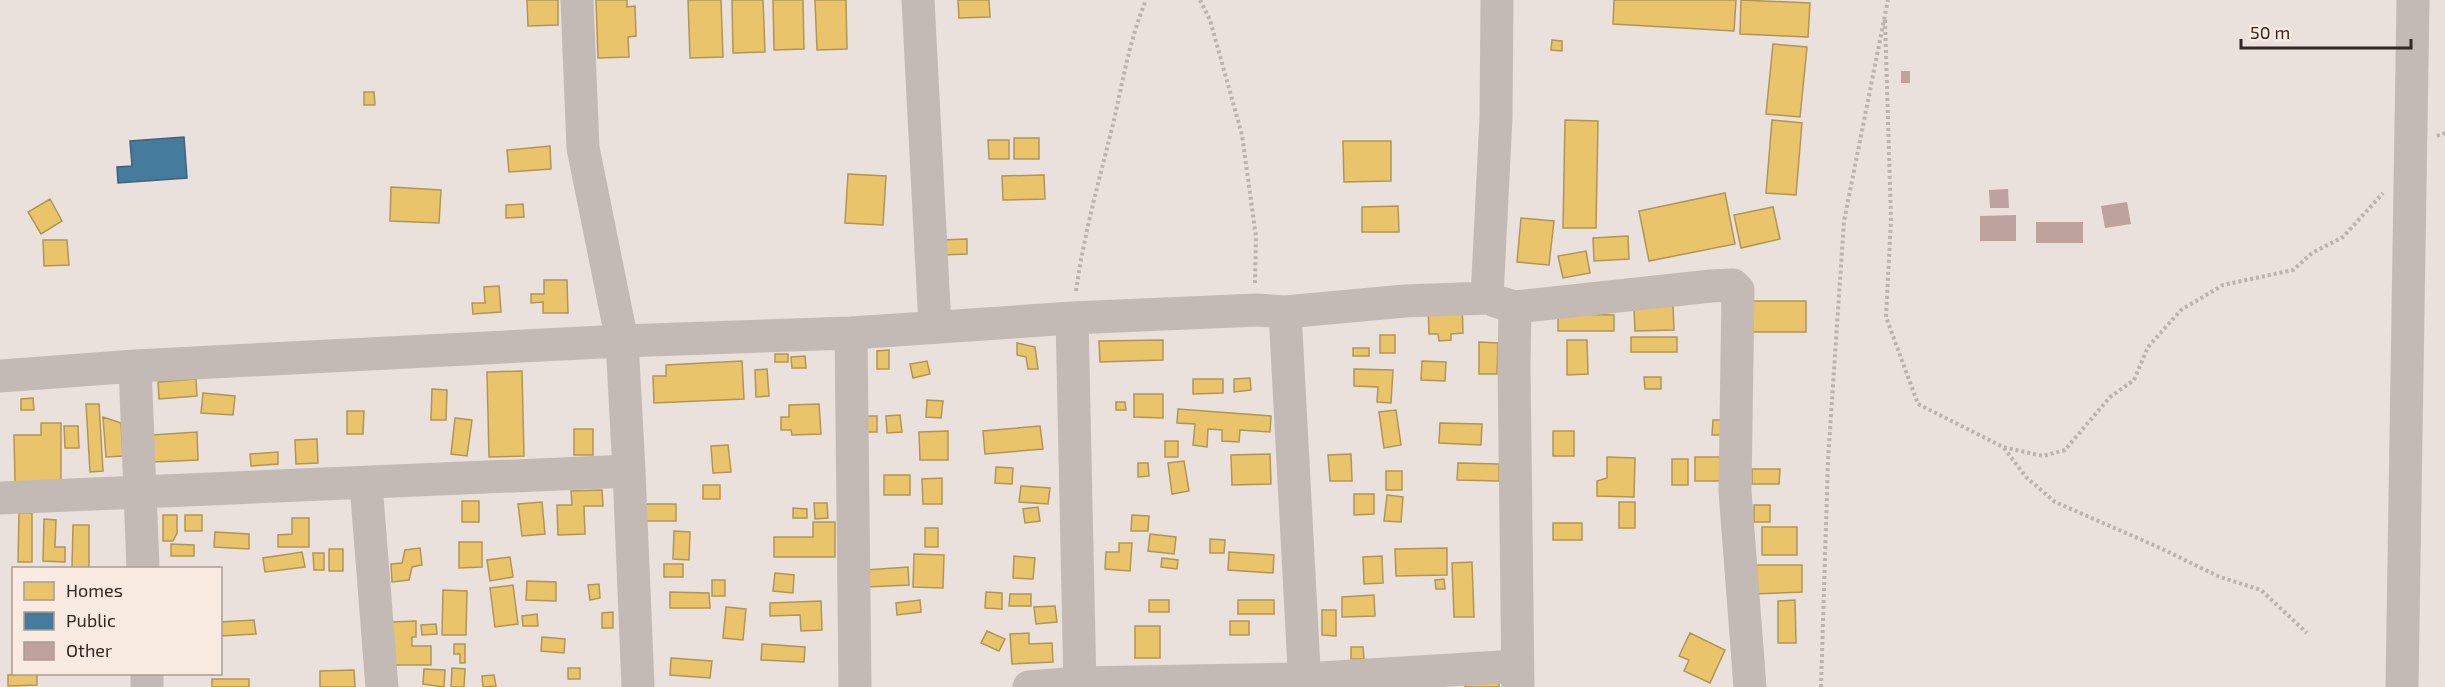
<svg xmlns="http://www.w3.org/2000/svg" width="2445" height="687" viewBox="0 0 2445 687" font-family="'Exo 2',sans-serif">
<style>
.homes{fill:#e9c46a;stroke:#b29555;stroke-width:1.5}
.public{fill:#457b9d;stroke:#406279;stroke-width:1.5}
.building{fill:#bea29e}
.lines{fill:none;stroke-linecap:round;stroke-linejoin:round}
.path{stroke:#bcb2ae;stroke-width:4;stroke-dasharray:3 3;stroke-linecap:butt}
.minor{stroke:#c3bab6;stroke-width:33}
</style>
<rect width="100%" height="100%" fill="#eae1dc"/>
<!-- homes -->
<path class="homes" d="M527,0H558V25L528,26Z
M596,0H627V7L635,6L636,36L628,37L629,57L598,58Z
M688,0H721L723,57L690,58Z
M732,0H763L765,52L733,53Z
M773,0H803L804,49L774,50Z
M815,0H846L847,49L817,50Z
M958,0H989L990,17L959,18Z
M1614,0H1736L1734,31L1613,24Z
M1741,0L1810,3L1808,37L1740,34Z
M1552,40L1562,41V51L1551,50Z
M1773,44L1807,47L1800,117L1766,114Z
M364,92H374L375,105H364Z
M1565,120L1598,121L1596,228H1563Z
M1772,120L1802,123L1796,195L1766,193Z
M1014,138H1039V159H1014Z
M988,140H1009V159H989Z
M1343,141H1391V181L1344,182Z
M550,146L551,169L509,172L507,150Z
M848,174L886,176L883,225L845,223Z
M1044,175L1045,199L1003,200L1002,176Z
M391,187L441,190L439,223L390,221Z
M1725,193L1735,244L1649,261L1639,211Z
M50,199L62,221L41,234L28,212Z
M523,204L524,217L506,218V205Z
M1398,206L1399,232H1362V207Z
M1773,207L1780,239L1741,248L1734,215Z
M1521,218L1554,221L1549,265L1517,262Z
M1628,236L1629,259L1594,261L1593,238Z
M967,239V254L942,255L940,240Z
M43,240H67L69,265L44,266Z
M1586,251L1590,273L1563,278L1558,256Z
M544,280H567L568,313H543V302L531,303V294H544Z
M499,286L501,312L473,314L472,303H485L484,287Z
M1751,301H1806V332H1751Z
M1462,303L1463,333L1451,334V340L1439,341L1438,334H1429L1428,304Z
M1673,306L1674,330L1635,331L1634,308Z
M1558,314L1614,315V331H1558Z
M1380,335H1395V353H1380Z
M1631,337H1677V352H1631Z
M1163,340V360L1100,362L1099,341Z
M1567,340H1587L1588,374L1567,375Z
M1479,342L1498,343L1497,374H1479Z
M1017,343L1035,347L1038,369H1028L1026,357L1017,355Z
M1353,348H1369V356H1353Z
M889,350V369H877V351Z
M775,354H788V362H775Z
M805,356L806,368H792L791,357Z
M742,361L744,399L654,403L653,376H666V365Z
M927,361L930,374L913,378L910,364Z
M1422,361L1446,362L1445,381L1421,380Z
M767,369L769,396L756,397L755,370Z
M1354,369L1393,370L1391,403L1377,402L1378,387L1354,386Z
M522,371L524,456L489,457L487,372Z
M1644,377H1661V389H1645Z
M1250,378L1251,390L1234,392V379Z
M196,379L197,396L159,399L158,382Z
M1193,379H1223V393L1193,394Z
M432,389L447,390L446,420H431Z
M203,393L235,396L233,415L201,413Z
M1134,394H1163V418L1134,417Z
M33,398L34,410H21V399Z
M927,400L943,401L941,418L926,417Z
M1116,402H1125L1126,410H1116Z
M86,404H99L103,471L90,472Z
M819,404L821,434L792,435L791,430H781V417H789V405Z
M1178,409L1271,416L1270,432L1240,430L1239,442L1222,441V430L1208,429L1207,447L1193,445L1195,424L1177,423Z
M1396,410L1401,445L1384,448L1379,412Z
M347,411H364L363,434H347Z
M900,415L902,432L887,433L886,416Z
M865,416H877V432H865Z
M103,417L121,423L123,456L106,457Z
M455,418L472,420L467,456L451,454Z
M1713,420H1727V435H1712Z
M41,423H61V482H15L14,435H41Z
M1440,423L1482,424L1481,445L1439,443Z
M64,426H78L79,448H65Z
M1040,426L1043,449L985,454L983,431Z
M574,429H593V455H574Z
M948,431V460H920L919,432Z
M1553,431H1574V456H1553Z
M197,432L198,460L153,462L152,435Z
M317,439L318,463L296,464L295,440Z
M1165,441H1178V457H1165Z
M728,445L731,472L713,473L711,446Z
M278,452V464L251,466L250,454Z
M1270,454L1271,484L1232,485L1231,455Z
M1351,454L1352,481H1330L1328,455Z
M1607,457L1635,458L1634,497L1597,496V481L1607,478Z
M1695,457H1729V481H1695Z
M1672,459H1688V485H1672Z
M1184,461L1189,491L1172,494L1168,463Z
M1138,463H1148L1149,476L1138,477Z
M1458,463L1499,464V481L1457,480Z
M996,467L1013,468L1012,484L995,483Z
M1752,469H1780L1779,484H1752Z
M1386,471H1402V490H1386Z
M884,475H910V495H884Z
M942,478V504H923L922,479Z
M703,485H720V499H703Z
M1021,486L1050,488L1048,504L1019,502Z
M602,490L603,506H584L585,534L558,535L557,505H572L571,491Z
M1354,494H1374V514L1354,515Z
M1387,495L1403,497L1401,522L1384,521Z
M462,501H479V522H462Z
M542,502L545,534L522,536L518,504Z
M1619,502H1635V528H1619Z
M814,503H827L828,518L815,519Z
M645,504H676V521H645Z
M1754,505H1770V522H1754Z
M1038,507L1040,521L1025,523L1023,509Z
M793,508L807,509V518H793Z
M19,513H32V562H18Z
M163,515H177V533L173,541H163Z
M185,515H202V531H185Z
M1132,515L1149,516L1148,531H1131Z
M292,518H309V547H278V535L292,534Z
M44,519L56,520L55,547H65V562L43,561Z
M813,522H835V557H774V537H813Z
M1553,523H1582V540H1553Z
M73,525H89V568H72Z
M1762,527H1797V555H1762Z
M925,528H938V547H925Z
M674,531L690,532L689,560L673,559Z
M215,532L249,534V549L214,547Z
M1150,534L1176,537L1174,554L1148,551Z
M1210,539L1225,540L1224,553H1210Z
M459,542H482V567L459,568Z
M1119,543H1132L1130,571L1105,569L1106,552H1119Z
M171,544L194,545V556H171Z
M420,548L422,565L412,567L409,580L392,582L391,564L402,563L405,550Z
M1447,548V575L1396,576L1395,549Z
M329,549H343V571H329Z
M302,552L305,567L265,572L263,558Z
M1229,552L1274,555L1273,573L1228,570Z
M313,553H324V570H314Z
M914,554L944,555L943,588L913,587Z
M1014,556L1035,558L1033,579L1013,578Z
M1382,556L1383,583L1364,584L1363,557Z
M510,557L513,577L490,581L487,560Z
M1162,558L1178,560L1177,569L1161,567Z
M1472,562L1474,617H1454L1452,563Z
M664,564H683V577H664Z
M1752,565H1802V592L1753,594Z
M908,567L909,585L867,587L866,570Z
M775,573L794,575L793,593L773,591Z
M1444,579L1445,589H1436L1435,580Z
M712,580H725V596H712Z
M527,581L556,582V601L526,600Z
M599,584L600,598L590,600L588,585Z
M513,585L518,624L495,627L490,588Z
M443,590L467,591L466,635H442Z
M670,592L709,593L710,608H670Z
M986,592L1002,593V609L985,608Z
M1010,594H1031V606H1009Z
M1374,595L1375,616L1342,617V597Z
M920,600L921,612L897,615L896,603Z
M1149,600H1169V612H1149Z
M1238,600H1274V614H1238Z
M1795,600L1796,643H1778V601Z
M821,601L822,630L801,631L800,615L770,616V603Z
M1055,606L1057,622L1036,624L1034,607Z
M726,607L746,609L743,640L723,638Z
M1322,610H1336V636L1322,635Z
M613,612V628H602V613Z
M537,614L538,626H523L522,616Z
M254,620L256,634L220,636V622Z
M416,621V637H412V646H431V665H393L392,622Z
M1230,621H1249V635H1230Z
M436,624L437,634L422,635L421,625Z
M1135,626H1160V658H1135Z
M987,631L1005,639L999,651L981,643Z
M1029,633V644L1052,643L1053,662L1012,664L1010,634Z
M1690,633L1725,650L1710,683L1684,671L1689,660L1679,656Z
M542,637L565,639L564,653L541,651Z
M454,644H465V663H460V654H454Z
M762,644L805,647L804,662L761,660Z
M1351,647H1363L1364,659H1351Z
M671,658L712,661L710,678L670,675Z
M452,668L465,669L464,687H451Z
M568,668H580V679H568Z
M424,669L445,670L444,687L423,684Z
M354,670L355,687H320V671Z
M25,674H37V685L8,686V675Z
M494,675L496,686L483,687L482,676Z
M1499,675V687H1465V676Z
M212,679H249V687H212Z"/>
<!-- public -->
<path class="public" d="M184,137L187,178L118,183L117,167L132,166L130,141Z"/>
<!-- building -->
<path class="building" d="M1901,71H1910V83H1901Z
M2008,189L2009,208H1990L1989,190Z
M2127,202L2131,224L2105,228L2101,206Z
M2016,215V241H1980V216Z
M2036,222H2083V243H2036Z"/>
<g class="lines">
<!-- path -->
<path class="path" d="M1200,0L1210,20L1242,135L1256,237L1255,283
M1885,20L1891,219L1886,317L1918,404L2003,447L2043,456L2065,450L2110,397L2134,380L2148,347L2181,310L2223,285L2293,270L2312,253L2343,237L2383,193
M2437,136L2445,133
M1076,291C1084,233 1100,177 1114,120C1123,80 1130,38 1146,0
M2004,448L2026,477L2055,502L2158,547L2220,577L2261,590L2307,633
M1821,687L1828,460L1844,221L1888,0"/>
<!-- minor -->
<path class="minor" d="M918,0L935,327
M1495,301L1515,307L1514,366L1518,686
M1515,307L1711,286L1733,285L1738,290L1735,491L1750,687
M1285,312L1305,687
M1072,318L1080,687
M851,333L855,687
M135,366L143,568
M0,376L135,366L622,341L583,148L577,0
M629,471L638,687
M366,484L382,687
M0,498L629,471L622,341L851,333L1072,318L1257,310L1285,312L1405,301L1487,298L1496,117L1497,0
M147,674V687
M1029,687L1079,683L1304,679L1517,666
M2402,687L2413,0"/>
</g>
<!-- legend -->
<rect x="12" y="567" width="210" height="108" fill="#f9ebe2" stroke="#aa9d96" stroke-width="1.5"/>
<rect x="24" y="582" width="30" height="18" fill="#e9c46a" stroke="#aa9d96" stroke-width="1.5"/>
<text x="66" y="597" font-size="18" fill="#332725">Homes</text>
<rect x="24" y="612" width="30" height="18" fill="#457b9d" stroke="#aa9d96" stroke-width="1.5"/>
<text x="66" y="627" font-size="18" fill="#332725">Public</text>
<rect x="24" y="642" width="30" height="18" fill="#bea29e" stroke="#aa9d96" stroke-width="1.5"/>
<text x="66" y="657" font-size="18" fill="#332725">Other</text>
<!-- scale -->
<path d="M2241 39v9h170v-9" fill="none" stroke="#332725" stroke-width="3"/>
<text x="2250" y="39" font-size="18" fill="#332725" stroke="#f9ebe2" stroke-width="4.5" paint-order="stroke">50 m</text>
</svg>
